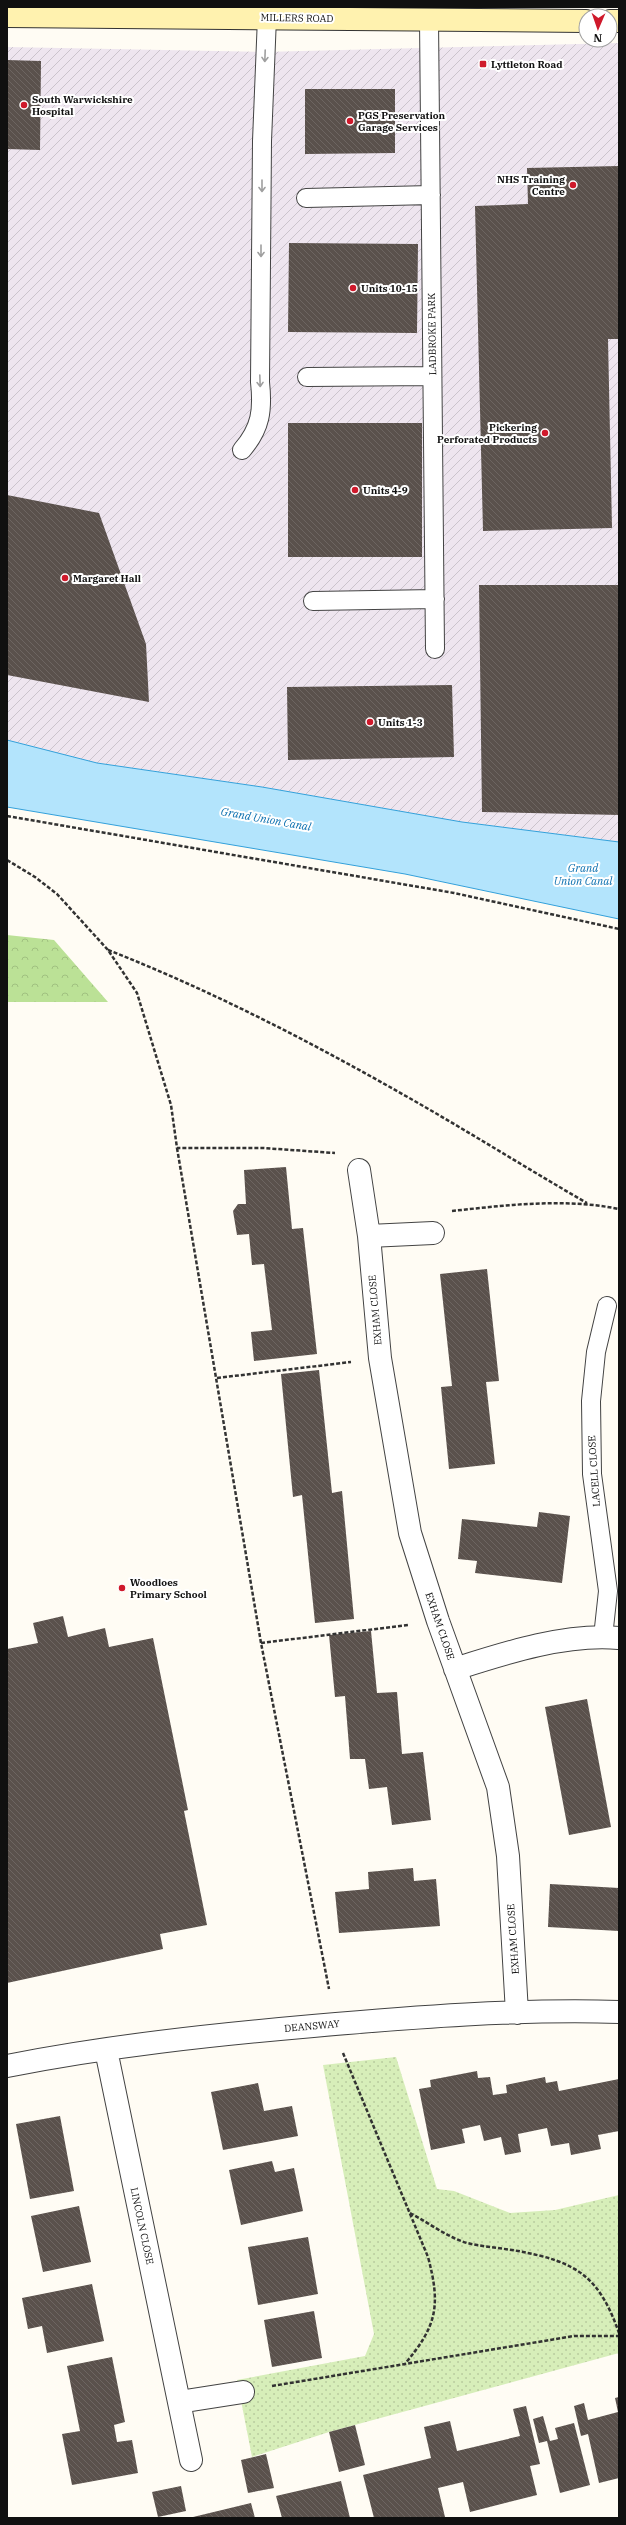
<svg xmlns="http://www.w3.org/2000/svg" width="626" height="2525" viewBox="0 0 626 2525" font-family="'IBM Plex Serif',serif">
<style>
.industrial{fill:url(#industrial-furrows)}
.green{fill:url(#green-dots)}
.forest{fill:url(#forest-crowns)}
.water{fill:#b3e4fc;stroke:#33a0da}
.building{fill:url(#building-back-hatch)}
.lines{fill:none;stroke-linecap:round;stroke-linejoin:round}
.lane-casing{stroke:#434343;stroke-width:20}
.street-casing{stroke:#434343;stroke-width:24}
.secondary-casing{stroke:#323232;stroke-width:24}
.path{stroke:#323232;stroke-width:2.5;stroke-dasharray:4 2;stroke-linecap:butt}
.lane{stroke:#fff;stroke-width:18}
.street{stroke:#fff;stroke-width:22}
.secondary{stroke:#fff2af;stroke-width:22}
.oneway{stroke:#9f9f9f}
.poi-dot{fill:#cf192b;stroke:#fff;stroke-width:1.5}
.labels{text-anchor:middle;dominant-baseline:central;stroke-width:4;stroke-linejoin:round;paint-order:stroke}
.street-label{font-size:10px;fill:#101010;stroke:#fff}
.poi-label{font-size:10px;font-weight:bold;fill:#101010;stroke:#fff;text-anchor:start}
.water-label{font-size:11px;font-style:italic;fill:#0c70b0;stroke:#fff}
</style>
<defs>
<pattern id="industrial-furrows" width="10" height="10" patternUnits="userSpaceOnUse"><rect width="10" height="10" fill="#eee5ef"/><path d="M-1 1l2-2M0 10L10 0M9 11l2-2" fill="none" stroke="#cbc3cc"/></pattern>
<pattern id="green-dots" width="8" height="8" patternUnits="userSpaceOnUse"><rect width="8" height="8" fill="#d7eeb9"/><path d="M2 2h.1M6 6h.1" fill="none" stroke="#b8cb9e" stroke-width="1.8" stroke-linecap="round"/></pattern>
<pattern id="forest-crowns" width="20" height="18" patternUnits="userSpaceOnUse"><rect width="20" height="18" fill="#bbe196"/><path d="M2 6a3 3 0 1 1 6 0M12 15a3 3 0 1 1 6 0" fill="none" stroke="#a0c080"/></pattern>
<pattern id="building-back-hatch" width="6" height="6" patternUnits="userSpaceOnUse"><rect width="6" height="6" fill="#5a514c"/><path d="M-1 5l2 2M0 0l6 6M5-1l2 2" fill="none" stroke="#6d6561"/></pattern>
</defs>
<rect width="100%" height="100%" fill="#fffcf4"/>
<!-- industrial -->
<path class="industrial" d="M619,43V842L462,822L262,787L97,763L7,740V47L263,52Z"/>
<!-- green -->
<path class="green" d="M396,2057L437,2189L454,2191L510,2213L555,2210L619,2195V2353L329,2432L252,2457L237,2380L365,2356L374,2334L323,2065Z"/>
<!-- forest -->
<path class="forest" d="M7,935L54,940L108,1002H7Z"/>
<!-- water -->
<path class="water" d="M7,740L97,763L262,787L462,822L619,842V919L405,874L7,807Z"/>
<!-- building -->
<path class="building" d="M7,60L41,61L40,150L7,149Z
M305,89H395V153L305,154Z
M619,166V339H608L612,528L483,531L475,206L528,204L527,168Z
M289,243L418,244L417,333L288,332Z
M288,423H422V557H288Z
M7,495L99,513L146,644L149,702L7,675Z
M479,585H619V815L482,812Z
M452,685L454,757L288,760L287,687Z
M286,1167L292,1229L303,1228L317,1354L254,1361L251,1332L272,1330L264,1264L252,1265L249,1234L237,1235L233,1211L238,1204H246L244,1170Z
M487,1269L499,1381L486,1382L495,1464L449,1469L441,1387L452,1386L440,1274Z
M319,1370L332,1493L342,1491L354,1619L315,1623L302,1495L293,1497L281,1374Z
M539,1512L570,1516L562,1583L475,1573L477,1561L458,1559L462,1519L537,1527Z
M63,1616L68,1637L105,1628L109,1647L153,1638L188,1810L184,1811L207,1925L160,1934L163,1949L7,1983V1649L38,1643L33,1623Z
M371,1631L377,1693L397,1692L402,1754L423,1752L431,1820L392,1825L387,1787L369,1789L365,1759H350L345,1696L335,1697L329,1635Z
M587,1699L611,1827L569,1835L545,1707Z
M413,1868L414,1881L436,1879L440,1926L339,1933L335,1892L369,1889L368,1872Z
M550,1884L619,1888V1931L548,1927Z
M477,2071L478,2078L490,2077L493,2095L507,2093L506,2085L545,2077L546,2083L557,2081L559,2091L619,2079V2131L598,2135L601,2149L571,2155L569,2143L551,2146L547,2128L518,2134L521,2152L505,2155L501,2137L484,2141L480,2125L462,2129L465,2143L431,2150L419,2089L431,2087L430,2080Z
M258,2083L264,2111L292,2106L298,2136L223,2150L211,2092Z
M60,2116L74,2191L30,2199L16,2124Z
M272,2161L275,2172L294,2168L303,2211L241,2225L229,2170Z
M79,2206L91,2262L43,2272L31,2216Z
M308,2237L318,2294L258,2305L248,2247Z
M92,2284L104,2341L47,2353L42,2326L28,2329L22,2298Z
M314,2311L322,2358L272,2367L264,2320Z
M112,2357L125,2422L114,2425L117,2442L132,2440L138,2473L72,2485L62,2434L80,2431L67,2366Z
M619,2397V2478L599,2483L588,2434L581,2436L574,2406L584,2403L588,2420L618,2412L615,2398Z
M526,2406L540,2464L530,2466L537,2495L470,2512L463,2482L438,2488L445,2517L374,2518L363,2475L431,2458L424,2427L450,2421L457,2451L520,2436L513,2409Z
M543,2416L550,2441L558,2439L555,2428L574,2423L590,2485L560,2493L547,2441L539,2443L533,2419Z
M355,2425L365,2465L339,2472L329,2432Z
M266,2454L274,2488L248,2493L241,2460Z
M341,2481L350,2518H282L276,2496Z
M181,2486L186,2511L158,2517L152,2492Z
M251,2503L255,2518H193V2517Z"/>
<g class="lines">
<!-- lane casing -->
<g class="lane-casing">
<path id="lane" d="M429,20L435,649
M306,198L431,195
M307,377L432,376
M242,450C261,428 263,410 260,382L262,141L267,17
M313,601L435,599
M603,1637L608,1591L592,1474L591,1401L596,1352L607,1306"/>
</g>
<!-- street casing -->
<g class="street-casing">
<path id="street" d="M359,1170L369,1236L380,1358L410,1533L438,1621L498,1787L508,1856L517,2013
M369,1236L433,1233
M455,1669C505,1653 566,1633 619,1638
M106,2050L191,2460
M7,2066C108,2046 211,2035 313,2026C415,2017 517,2009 619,2012
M179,2402L243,2392"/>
</g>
<!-- secondary casing -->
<g class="secondary-casing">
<path id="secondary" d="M7,16L586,21
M610,21H619"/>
</g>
<!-- path -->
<path class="path" d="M7,816L454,893L619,929
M7,860L35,877L57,894L108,950L137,993L171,1105L177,1148H263L335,1153
M108,950C210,990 309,1041 404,1095C466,1130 526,1168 587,1203
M177,1148L261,1643L329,1989
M452,1211C507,1205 565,1198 619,1209
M217,1378L351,1362
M261,1643L408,1625
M343,2053L428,2257C441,2306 437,2326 404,2365
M410,2213C429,2223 447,2237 467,2243C484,2247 501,2248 518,2251C577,2262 599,2276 619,2333
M272,2386L574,2336H619"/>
<!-- lane -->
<use href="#lane" class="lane"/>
<!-- street -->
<use href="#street" class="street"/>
<!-- secondary -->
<use href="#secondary" class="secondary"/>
</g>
<!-- one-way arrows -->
<defs><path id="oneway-shaft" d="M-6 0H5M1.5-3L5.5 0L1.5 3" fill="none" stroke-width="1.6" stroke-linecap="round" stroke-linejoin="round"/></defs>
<g class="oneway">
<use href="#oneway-shaft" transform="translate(265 56) rotate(92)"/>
<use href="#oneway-shaft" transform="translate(262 186) rotate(90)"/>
<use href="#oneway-shaft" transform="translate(261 251) rotate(90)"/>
<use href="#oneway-shaft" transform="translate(260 381) rotate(88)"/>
</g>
<!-- markers -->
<g class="poi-dot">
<rect x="479" y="60" width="8" height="8" rx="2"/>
<circle cx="24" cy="105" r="4"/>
<circle cx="350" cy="121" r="4"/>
<circle cx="573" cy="185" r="4"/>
<circle cx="353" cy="288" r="4"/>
<circle cx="545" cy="433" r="4"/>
<circle cx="355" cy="490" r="4"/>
<circle cx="65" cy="578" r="4"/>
<circle cx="370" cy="722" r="4"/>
<circle cx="122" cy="1588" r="4"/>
</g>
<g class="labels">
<!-- street labels -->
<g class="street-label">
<text transform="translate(297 18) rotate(1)">MILLERS ROAD</text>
<text transform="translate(432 334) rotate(-91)">LADBROKE PARK</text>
<text transform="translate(375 1310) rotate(-95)">EXHAM CLOSE</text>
<text transform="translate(594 1471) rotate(-94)">LACELL CLOSE</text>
<text transform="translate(440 1626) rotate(71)">EXHAM CLOSE</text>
<text transform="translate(513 1939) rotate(-94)">EXHAM CLOSE</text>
<text transform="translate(312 2026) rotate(-5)">DEANSWAY</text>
<text transform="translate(142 2226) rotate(78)">LINCOLN CLOSE</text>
</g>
<!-- poi labels -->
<g class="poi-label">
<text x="491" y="64">Lyttleton Road</text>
<text x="32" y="99">South Warwickshire<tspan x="32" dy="12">Hospital</tspan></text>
<text x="358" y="115">PGS Preservation<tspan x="358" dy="12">Garage Services</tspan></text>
<text x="565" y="179" text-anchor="end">NHS Training<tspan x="565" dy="12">Centre</tspan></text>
<text x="361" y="288">Units 10-15</text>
<text x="537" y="427" text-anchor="end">Pickering<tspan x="537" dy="12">Perforated Products</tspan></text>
<text x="363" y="490">Units 4-9</text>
<text x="73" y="578">Margaret Hall</text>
<text x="378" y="722">Units 1-3</text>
<text x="130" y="1582">Woodloes<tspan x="130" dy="12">Primary School</tspan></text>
</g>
<!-- water labels -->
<g class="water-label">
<text transform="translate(266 819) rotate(10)">Grand Union Canal</text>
<text x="583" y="868">Grand<tspan x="583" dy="13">Union Canal</tspan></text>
</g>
</g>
<!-- border -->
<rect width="626" height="2525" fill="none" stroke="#101010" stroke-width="16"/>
<!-- north arrow -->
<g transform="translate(598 28) rotate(182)"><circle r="19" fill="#ffffff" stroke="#9f9f9f"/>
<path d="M0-3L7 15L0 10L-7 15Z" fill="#cf192b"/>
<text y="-6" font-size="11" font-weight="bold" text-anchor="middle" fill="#101010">N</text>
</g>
</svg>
